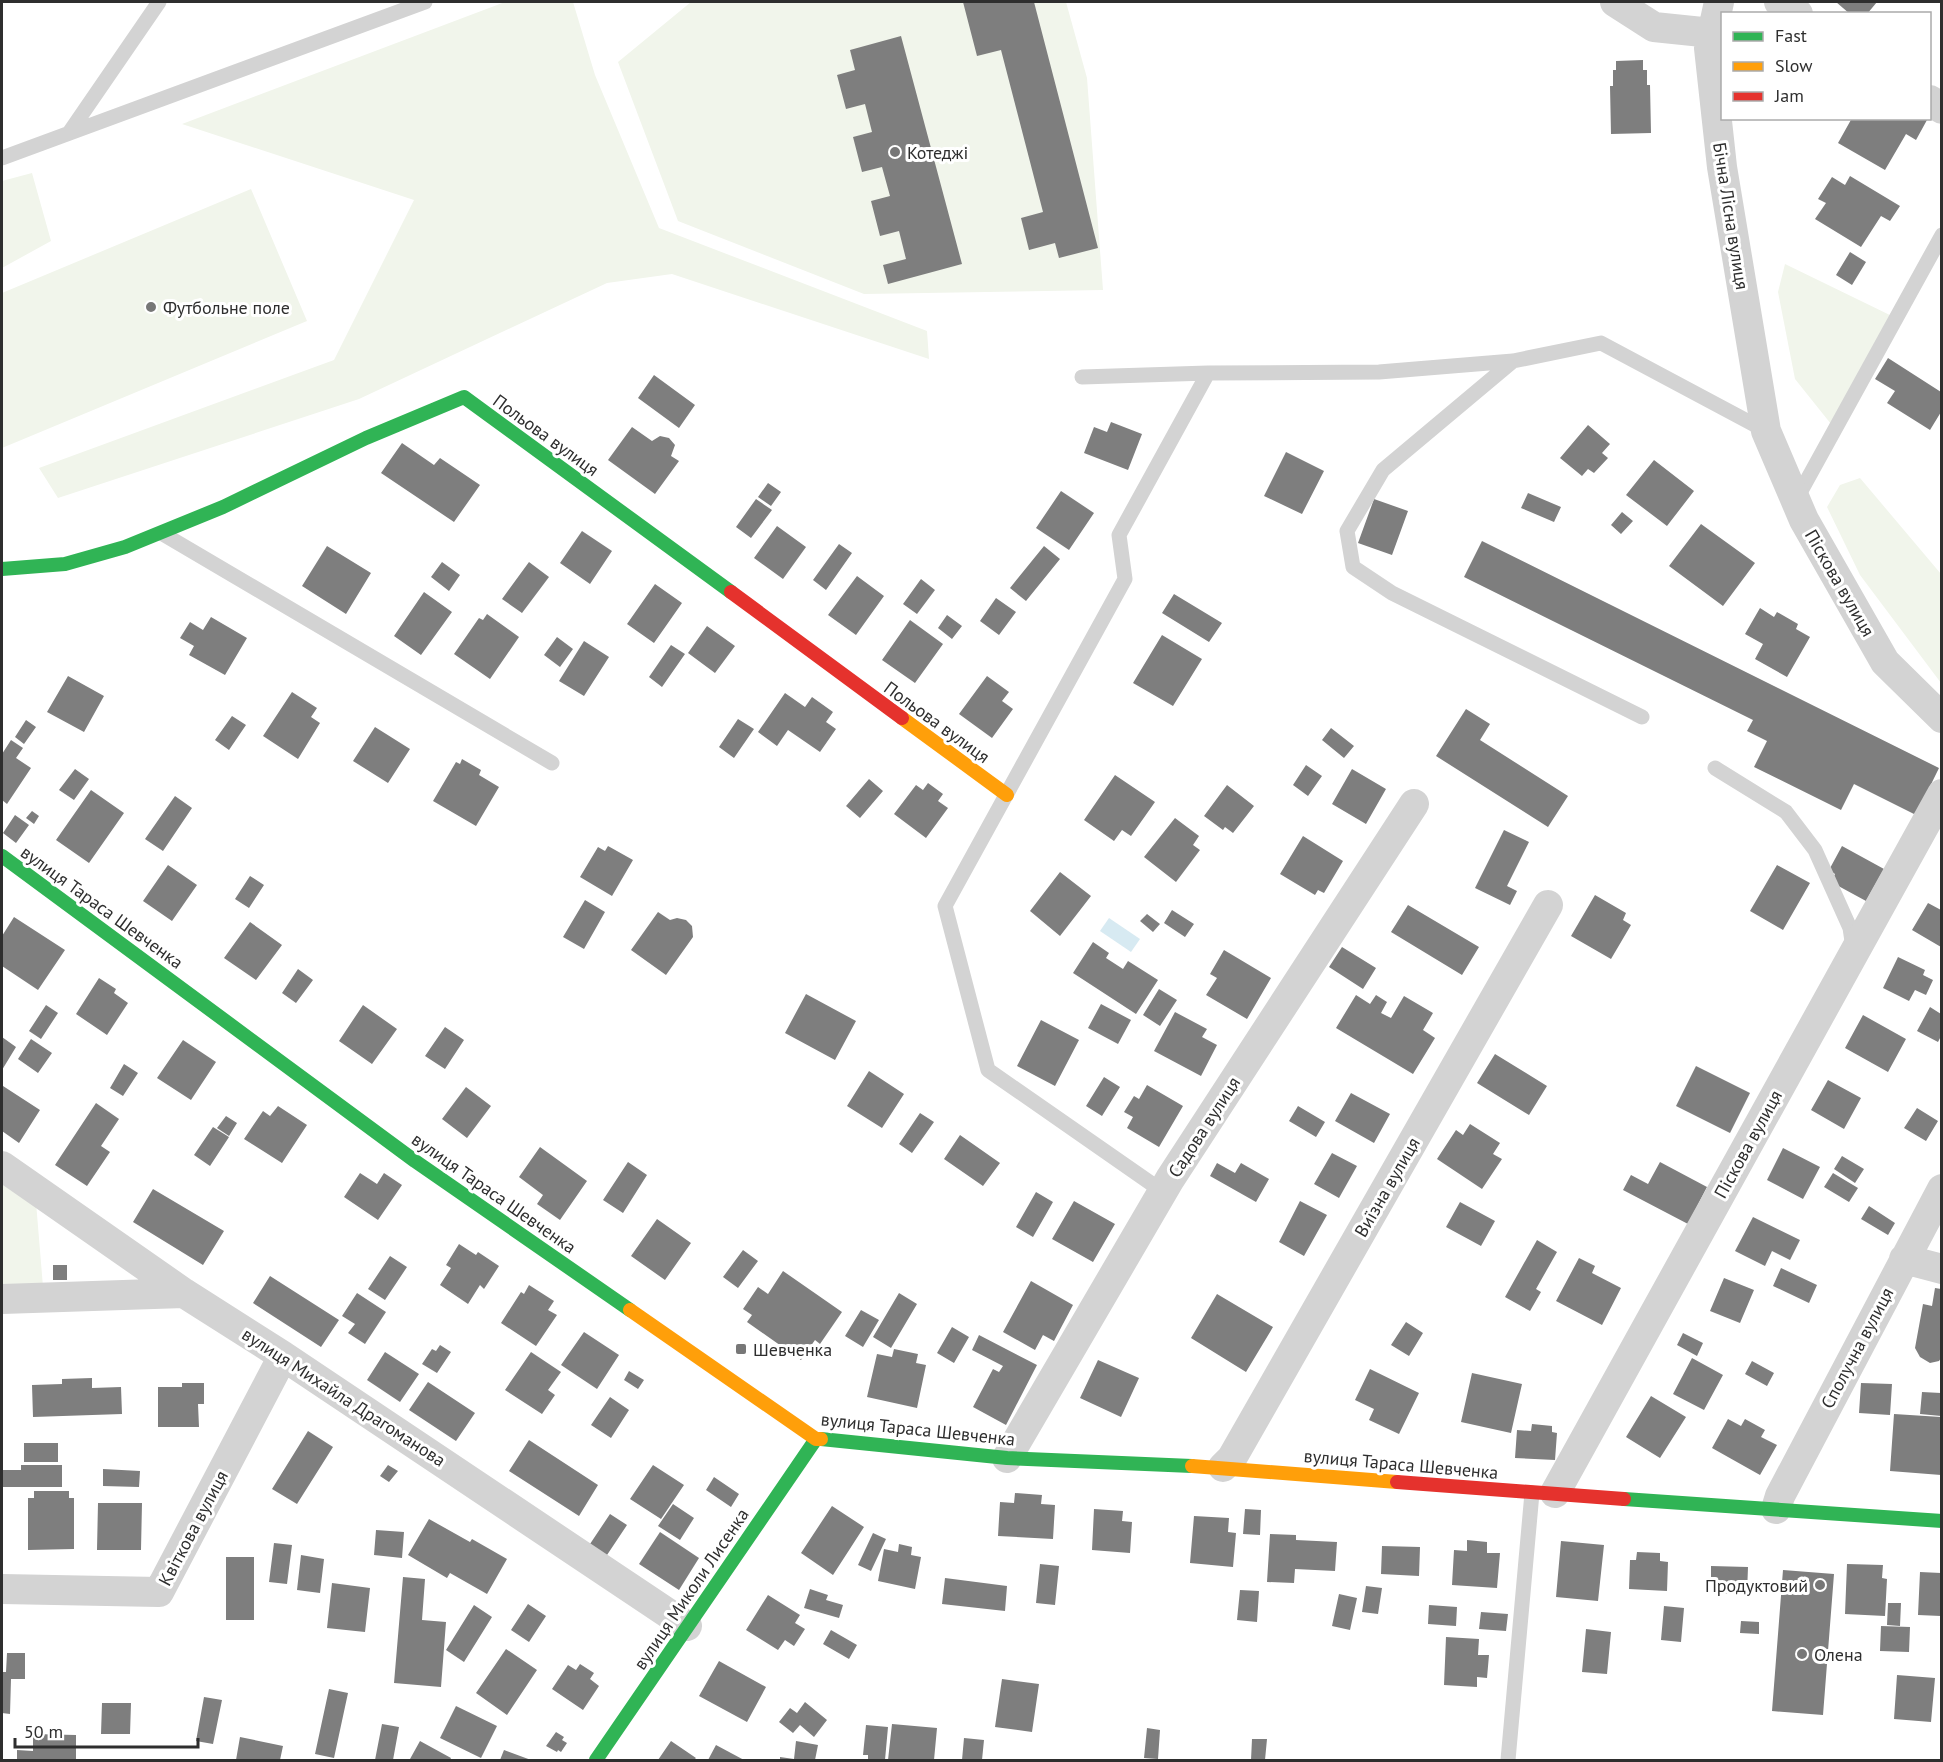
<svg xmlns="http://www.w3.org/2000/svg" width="1943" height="1762" viewBox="0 0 1943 1762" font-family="'PT Sans',sans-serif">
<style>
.green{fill:#f1f5eb}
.water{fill:#d7eaf2}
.building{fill:#7e7e7e}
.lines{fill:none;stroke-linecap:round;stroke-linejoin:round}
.lane{stroke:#d3d3d3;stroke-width:15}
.street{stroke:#d3d3d3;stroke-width:30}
.fast{stroke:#30b455;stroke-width:14}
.slow{stroke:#ff9f0a;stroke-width:14}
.jam{stroke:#e5322d;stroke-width:14}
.poi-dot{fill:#777;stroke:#fff;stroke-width:2}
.labels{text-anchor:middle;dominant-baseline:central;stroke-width:6;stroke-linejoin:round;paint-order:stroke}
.poi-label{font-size:18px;fill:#2e2e2e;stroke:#fff;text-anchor:start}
.street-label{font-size:18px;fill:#2e2e2e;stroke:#fff}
</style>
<rect width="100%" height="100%" fill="#fff"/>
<!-- green -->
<path class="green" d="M505,2H573L595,75L659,228L927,331L929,359L672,274L607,283L359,399L58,498L39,468L334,360L414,200L182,124Z
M691,2H1066L1087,78L1103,290L864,294L678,221L618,62Z
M32,173L51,241L2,268V181Z
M251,189L307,321L2,448V293Z
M1785,264L1896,318L1835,429L1795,379L1778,292Z
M1860,478L1941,574V683L1860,575L1827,507L1840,485Z
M2,1166L35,1190L44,1299H2Z"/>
<!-- water -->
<path class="water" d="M1109,918L1140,939L1131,952L1100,931Z"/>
<!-- building -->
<path class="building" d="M963,2H1034L1098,248L1059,258L1055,243L1029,250L1021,218L1043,212L1001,50L977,56Z
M1836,2H1877L1867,14H1850Z
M901,36L962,264L888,284L883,265L906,259L899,231L880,236L871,201L890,196L882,167L862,172L853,137L872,132L865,104L846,109L837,75L855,70L850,50Z
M1643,60V70H1647V85H1650L1651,133L1611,134L1610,86H1613V70H1616V61Z
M1852,118H1924L1927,120L1916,140L1906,134L1885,170L1838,143Z
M1850,176L1900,206L1890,221L1881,216L1861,247L1815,219L1826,203L1818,199L1832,177L1845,185Z
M1850,252L1866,262L1852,285L1836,275Z
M1888,358L1941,392V412L1930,430L1887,403L1895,391L1875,379Z
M654,375L695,405L679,428L638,398Z
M1111,422L1142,434L1128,470L1084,453L1094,427L1107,432Z
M1588,425L1610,444L1602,453L1608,458L1594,473L1588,469L1582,476L1560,458Z
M632,427L652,441L660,436L669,438L675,445L671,456L679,461L655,494L608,460Z
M402,443L434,465L440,458L480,485L454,522L381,473Z
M1286,452L1324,471L1302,514L1264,496Z
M1654,460L1694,491L1667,526L1626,495Z
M768,483L781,492L771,506L758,497Z
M1061,491L1094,513L1069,550L1036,528Z
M1528,493L1561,507L1554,522L1521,508Z
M756,499L772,510L751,538L736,527Z
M1374,499L1408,511L1392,555L1358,543Z
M1622,512L1633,521L1621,534L1611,525Z
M1701,524L1755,563L1723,606L1669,566Z
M777,526L806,547L783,579L754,558Z
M582,531L612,551L590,584L560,563Z
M1482,541L1939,768L1916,815L1854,784L1841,810L1754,767L1767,741L1747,731L1753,720L1464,577Z
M839,544L852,553L826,590L813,580Z
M327,546L371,573L346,614L302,586Z
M1044,546L1060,559L1026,601L1010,588Z
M442,562L460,575L449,591L431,577Z
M529,562L549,577L522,613L502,599Z
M857,576L884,596L856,635L828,615Z
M921,579L935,590L917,614L903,604Z
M655,584L682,603L654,643L627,624Z
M424,592L452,612L421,655L394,636Z
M1174,594L1222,623L1209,642L1162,613Z
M996,598L1016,612L999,635L980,621Z
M1760,608L1774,617L1777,612L1798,624L1796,629L1810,637L1787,677L1755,659L1763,644L1745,634Z
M487,614L519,637L490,679L454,654L479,618L483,620Z
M947,615L962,626L952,639L938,628Z
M211,617L247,638L225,675L189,655L194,646L180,638L190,622L203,630Z
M910,620L943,644L915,683L882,660Z
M707,626L735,646L715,673L688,653Z
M1162,635L1202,659L1173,706L1133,683Z
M557,637L573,649L560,667L544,655Z
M584,641L609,657L584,696L559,681Z
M671,645L685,654L662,687L649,677Z
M68,676L104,696L84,732L47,712Z
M987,676L1009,692L1002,701L1013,709L992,738L959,714Z
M292,692L317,708L311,717L320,723L298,759L263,736Z
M785,693L805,707L812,697L833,712L826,722L836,729L820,752L788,730L777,746L758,732Z
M1466,709L1490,724L1480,740L1568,796L1548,827L1436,756Z
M232,716L246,725L229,750L215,740Z
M738,719L754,729L734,758L719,747Z
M26,720L36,727L24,744L15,737Z
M375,727L410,749L388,783L353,761Z
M1331,728L1354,746L1344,758L1322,740Z
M11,740L23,748L16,758L31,768L7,804L2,800V754Z
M462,759L481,770L479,775L499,787L476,826L433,801L456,762L460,764Z
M1306,765L1322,776L1308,796L1293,785Z
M75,769L89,779L74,800L59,790Z
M1352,769L1386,789L1366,824L1332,804Z
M1115,775L1155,802L1131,836L1122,830L1114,841L1084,820Z
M869,779L883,791L860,818L846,806Z
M928,783L943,794L938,801L948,808L926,838L894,814L916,785L923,790Z
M1227,785L1254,806L1233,833L1225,827L1223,830L1204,816Z
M91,790L124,813L89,863L56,840Z
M175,796L192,808L163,851L145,839Z
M32,811L39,816L34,824L26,818Z
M15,815L29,825L16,843L3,833Z
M1175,818L1199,836L1193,845L1200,850L1176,882L1144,857Z
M1504,830L1529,842L1507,886L1517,891L1510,905L1475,888Z
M1303,836L1343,861L1324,893L1318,890L1315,895L1280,874Z
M608,846L633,860L612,896L580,877L598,847L605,851Z
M1842,846L1884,869L1866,901L1831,882L1835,874L1829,870Z
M168,865L197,885L172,921L143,901Z
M1777,865L1810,883L1783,930L1750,911Z
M1060,872L1091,896L1060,936L1030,911Z
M250,876L264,885L249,908L235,899Z
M1595,895L1626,913L1623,920L1631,925L1611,959L1571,936Z
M585,900L605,912L584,949L563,937Z
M1928,903L1941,910V947L1912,930Z
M1408,905L1479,947L1462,975L1391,932Z
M1172,910L1194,924L1185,937L1164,923Z
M658,912L670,920L677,918L686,920L692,926L693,937L666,975L631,950Z
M1147,914L1160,924L1153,932L1140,921Z
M14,917L65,950L38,990L2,966V936Z
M250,922L282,945L256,980L224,958Z
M1093,942L1109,953L1106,958L1123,969L1128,961L1158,980L1136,1014L1073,973Z
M1342,947L1376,968L1363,989L1329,967Z
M1224,950L1271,978L1247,1019L1206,995L1217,978L1210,974Z
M1898,957L1925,970L1923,975L1933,980L1926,995L1915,990L1909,1001L1883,988Z
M298,969L313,980L296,1003L282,993Z
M99,978L116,989L114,993L128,1003L107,1035L76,1014Z
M1159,989L1177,1000L1160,1026L1143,1015Z
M806,994L856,1021L835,1060L785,1033Z
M1356,995L1370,1004L1376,995L1387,1002L1381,1013L1391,1018L1404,996L1433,1013L1423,1030L1435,1038L1413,1074L1336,1028Z
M1101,1004L1131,1020L1118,1044L1088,1028Z
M46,1005L58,1013L41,1039L29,1031Z
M363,1005L397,1029L372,1064L339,1041Z
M1930,1007L1941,1014V1036L1938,1042L1917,1031Z
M1175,1012L1207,1029L1202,1037L1217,1045L1201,1076L1154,1051Z
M1863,1015L1906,1039L1888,1072L1845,1048Z
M1041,1020L1079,1040L1055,1086L1017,1066Z
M445,1027L464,1040L445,1069L425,1056Z
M2,1037L16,1047L2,1070Z
M31,1039L52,1053L38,1073L18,1059Z
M183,1040L216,1062L191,1100L157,1078Z
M1495,1054L1547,1086L1529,1115L1477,1083Z
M124,1064L138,1073L123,1096L110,1088Z
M1696,1066L1750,1093L1730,1133L1676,1106Z
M869,1071L904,1094L882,1128L847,1106Z
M1104,1077L1120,1087L1102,1116L1086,1106Z
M1828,1080L1861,1098L1844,1129L1811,1110Z
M1147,1085L1183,1106L1159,1147L1127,1128L1133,1117L1124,1112L1134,1096L1139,1099Z
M3,1086L40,1110L19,1143L2,1131Z
M466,1087L491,1106L467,1138L442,1119Z
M1351,1093L1390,1114L1374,1143L1335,1121Z
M96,1103L119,1119L101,1146L110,1152L87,1186L55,1165Z
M278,1106L307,1125L282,1163L244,1139L263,1111L270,1116Z
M1298,1106L1325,1122L1316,1137L1289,1121Z
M1917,1108L1938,1121L1926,1141L1904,1128Z
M920,1113L934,1122L912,1153L899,1144Z
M226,1116L237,1123L229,1136L217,1128Z
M1470,1124L1500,1143L1493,1154L1502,1159L1482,1189L1437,1159L1456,1130L1463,1135Z
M213,1127L229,1137L210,1166L194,1155Z
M960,1135L1000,1163L983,1186L944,1159Z
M540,1147L587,1181L560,1220L537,1204L543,1195L519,1177Z
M1783,1148L1820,1167L1803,1199L1767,1180Z
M1332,1153L1357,1166L1339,1198L1314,1184Z
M1842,1156L1864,1169L1855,1183L1834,1169Z
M628,1162L647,1175L623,1213L603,1200Z
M1660,1162L1707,1187L1688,1224L1623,1190L1631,1175L1648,1184Z
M1217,1163L1235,1173L1241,1163L1269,1179L1256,1202L1210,1176Z
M360,1173L377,1184L384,1173L402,1185L378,1220L344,1197Z
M1833,1173L1858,1188L1849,1202L1824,1187Z
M153,1189L224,1231L203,1265L133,1222Z
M1036,1192L1053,1202L1033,1237L1016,1227Z
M1074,1201L1115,1224L1093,1262L1052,1239Z
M1300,1201L1327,1215L1304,1256L1279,1242Z
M1460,1202L1495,1221L1481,1246L1446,1227Z
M1869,1206L1895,1223L1888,1235L1861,1219Z
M1753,1217L1800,1240L1790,1260L1772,1251L1765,1266L1735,1251Z
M657,1219L691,1243L665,1280L631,1256Z
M1537,1240L1557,1252L1536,1289L1541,1292L1530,1311L1505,1297Z
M459,1244L476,1255L478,1252L499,1266L484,1289L480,1285L468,1304L440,1285L451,1268L446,1265Z
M743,1250L758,1261L738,1288L723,1277Z
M390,1256L407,1267L385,1300L368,1289Z
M1579,1258L1595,1266L1592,1273L1621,1288L1602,1325L1556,1301Z
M53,1265H67V1280H53Z
M1781,1268L1817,1285L1809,1303L1773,1286Z
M783,1271L842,1312L820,1344L815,1340L801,1360L747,1322L752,1315L743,1309L758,1287L768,1294Z
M270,1276L339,1320L321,1347L253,1303Z
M1724,1278L1754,1290L1740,1323L1710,1311Z
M1031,1281L1073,1305L1054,1341L1043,1335L1035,1350L1003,1332Z
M529,1285L554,1301L548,1310L557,1315L536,1346L501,1323L521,1292L524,1294Z
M1935,1288L1941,1289V1358L1939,1361L1930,1363L1920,1357L1915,1348L1923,1304L1932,1306Z
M357,1293L386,1312L365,1344L348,1333L355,1324L342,1316Z
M899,1293L917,1304L891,1348L873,1337Z
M1217,1294L1273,1327L1246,1372L1191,1338Z
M861,1310L879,1320L863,1347L845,1336Z
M1406,1322L1423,1333L1409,1356L1391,1345Z
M952,1327L969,1337L954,1363L937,1353Z
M584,1332L619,1355L597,1389L561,1365Z
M1683,1333L1703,1343L1697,1356L1677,1345Z
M979,1335L1037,1365L1006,1425L973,1407L993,1369L999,1372L1003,1366L972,1350Z
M440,1345L451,1352L437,1373L422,1364L432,1349L436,1351Z
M894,1349L918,1354L916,1363L926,1365L917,1408L867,1397L877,1354L892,1357Z
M385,1352L419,1374L400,1402L367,1380Z
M531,1352L561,1372L548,1390L555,1395L542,1414L505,1390Z
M1692,1358L1723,1375L1704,1410L1673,1394Z
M1098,1360L1139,1378L1121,1417L1080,1398Z
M1752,1361L1774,1373L1767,1386L1745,1374Z
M1370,1369L1419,1393L1399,1434L1369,1420L1374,1409L1355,1400Z
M629,1371L644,1380L638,1389L624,1380Z
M1472,1373L1522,1384L1511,1433L1461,1422Z
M92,1378V1388L121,1387L122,1414L33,1417L32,1385L62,1384V1379Z
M428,1382L475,1413L456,1441L409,1410Z
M182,1383H204V1404H198L199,1427H158V1387H182Z
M1861,1383L1892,1384L1890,1415L1859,1413Z
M1922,1392L1941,1393V1416L1920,1414Z
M1651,1396L1686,1417L1660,1458L1626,1437Z
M610,1397L629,1410L611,1438L591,1425Z
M1894,1414L1941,1417V1475L1890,1471Z
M1728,1419L1741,1426L1745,1419L1765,1430L1761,1437L1777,1445L1760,1475L1712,1448Z
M1532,1424L1552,1426V1432L1557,1433L1555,1460L1515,1458L1517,1430L1531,1431Z
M308,1431L333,1447L297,1504L272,1489Z
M529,1440L598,1485L579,1516L509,1471Z
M24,1443H58V1462H24Z
M21,1465H62V1487H2V1470H21Z
M388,1465L398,1471L389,1482L380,1476Z
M653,1465L684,1485L661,1519L630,1499Z
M103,1469L140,1471L139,1487L103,1486Z
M714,1477L739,1494L731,1507L706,1490Z
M34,1491H69V1498H74V1549L28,1550V1498H34Z
M1015,1493L1042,1495L1041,1504L1055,1505L1053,1539L998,1536L1000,1502L1014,1503Z
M98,1503H142L141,1550H97Z
M673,1504L694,1518L680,1540L658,1526Z
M832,1506L864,1527L833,1575L801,1553Z
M1094,1509L1123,1511L1122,1521L1132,1522L1130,1553L1092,1550Z
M1245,1509L1261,1510L1260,1535L1243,1534Z
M610,1514L627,1525L605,1558L588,1547Z
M1194,1516L1229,1518L1228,1532L1236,1533L1233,1567L1190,1563Z
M429,1519L470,1542L472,1539L507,1559L487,1594L450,1573L447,1578L408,1555Z
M376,1530L404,1532L402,1558L374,1555Z
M660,1532L699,1558L679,1590L639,1564Z
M873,1533L886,1539L871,1571L858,1565Z
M1270,1534L1296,1535V1540L1337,1542L1335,1571L1295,1569L1294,1583L1267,1582Z
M1467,1540L1487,1542V1553H1500L1497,1588L1452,1585L1454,1550L1467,1551Z
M1561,1541L1604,1545L1598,1601L1556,1597Z
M274,1543L292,1545L287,1584L269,1582Z
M899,1544L912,1547L911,1555L921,1557L915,1589L878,1581L884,1549L898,1552Z
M1382,1546L1420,1547L1419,1576L1381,1574Z
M1637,1552L1660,1553V1561L1668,1562L1667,1591L1629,1589L1630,1560H1636Z
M301,1555L324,1559L320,1593L297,1590Z
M226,1557H254V1620H226Z
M1040,1564L1059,1566L1055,1605L1036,1603Z
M1847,1564L1883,1565L1882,1578L1887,1579L1885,1616L1845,1614Z
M1711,1566L1748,1567L1747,1594L1711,1593Z
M1783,1570L1834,1574L1823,1715L1772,1711Z
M1920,1572L1941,1573V1616L1918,1615Z
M403,1577L425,1579L422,1620L446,1622L441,1687L394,1683Z
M945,1578L1007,1586L1005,1611L942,1604Z
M332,1583L370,1588L365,1632L327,1628Z
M1366,1586L1382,1588L1378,1614L1362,1612Z
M810,1589L828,1595L826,1600L843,1605L839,1618L804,1608Z
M1240,1590L1259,1591L1257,1622L1237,1620Z
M1339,1594L1357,1598L1350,1630L1332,1626Z
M768,1595L800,1615L795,1623L805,1629L794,1646L785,1640L778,1650L746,1630Z
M1888,1603H1901L1900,1626L1887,1625Z
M528,1604L546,1616L529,1642L511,1630Z
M474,1605L492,1617L464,1662L446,1650Z
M1429,1605L1457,1607L1456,1626L1428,1624Z
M1664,1606L1684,1608L1681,1642L1661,1640Z
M1481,1612L1508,1614L1506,1631L1479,1629Z
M1741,1621L1759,1622V1634L1740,1633Z
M1881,1626L1910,1627L1909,1652L1880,1651Z
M1586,1629L1611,1632L1607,1674L1582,1672Z
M831,1630L857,1645L849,1659L823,1644Z
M1446,1637L1479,1639L1478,1655H1489L1487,1678L1477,1677V1687L1444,1685Z
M506,1649L537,1670L507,1715L476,1693Z
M7,1653H25V1679H11L10,1714L2,1713V1672H6Z
M719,1661L766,1687L747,1722L699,1696Z
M580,1664L594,1673L590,1679L599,1686L583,1710L552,1689L568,1665L576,1670Z
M1897,1675L1935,1678L1931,1722L1894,1719Z
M1002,1679L1039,1684L1032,1732L995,1727Z
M329,1689L348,1693L334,1758L315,1754Z
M204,1697L222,1700L213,1744L196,1741Z
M805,1702L827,1720L814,1737L800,1725L793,1733L779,1722L790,1708L797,1713Z
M102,1703H131L130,1734H101Z
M456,1706L497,1726L481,1758L440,1738Z
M382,1724L399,1727L393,1760H375Z
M892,1724L937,1728L934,1760H888Z
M866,1725L888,1727L885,1760H868V1755H863Z
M1147,1728L1160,1730L1158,1759L1144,1758Z
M556,1732L564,1737L562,1740L567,1743L561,1752L558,1750L557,1752L546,1746Z
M33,1734L76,1735V1760H17V1750L33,1751Z
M240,1737L283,1746L280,1760H236Z
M964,1738L984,1740L982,1760H962Z
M1252,1739H1267L1265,1760H1251Z
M420,1741L451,1758L450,1760L410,1759Z
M671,1741L696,1758L694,1760H658Z
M796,1741L818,1745L815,1760H780V1757L794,1759Z
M716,1745L744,1760H708Z
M504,1750L531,1760H500Z"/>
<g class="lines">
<!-- lane -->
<path class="lane" d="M69,133L159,2
M2,158L425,2
M1513,361L1383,470L1347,531L1353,567L1392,593L1642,717
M1082,377L1208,373L1379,372L1513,361L1601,343L1766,431
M1796,500L1942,235
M163,534L552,763
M1715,768L1786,812L1815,850L1850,928L1853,948
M1162,1191L988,1070L945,906L1125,579L1119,535L1208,373
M1508,1760L1532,1493"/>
<!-- street -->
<path class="street" d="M1615,2L1654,27L1712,33
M1719,2L1709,48L1722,167L1766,431L1804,520L1885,662L1942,718
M1779,2L1798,14
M1930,100L1942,109
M2,1166L184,1293L283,1356L687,1626
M1904,1259L1942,1269
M2,1299L184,1293
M1007,1458L1170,1179L1414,804
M1223,1467L1232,1458L1548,905
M1555,1493L1942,794
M1776,1509L1780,1496L1942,1189
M2,1589L159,1592L283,1356"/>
<!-- fast -->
<path class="fast" d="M2,569L65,564L125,547L223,507L366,438L464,397L731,592
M2,856L415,1161L630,1310
M821,1439L1007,1458L1192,1466
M1624,1499L1942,1521
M596,1760L816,1439"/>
<!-- slow -->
<path class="slow" d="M902,718L1007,795
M630,1310L816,1439H821
M1192,1466L1397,1482"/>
<!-- jam -->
<path class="jam" d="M731,592L902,718
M1397,1482L1624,1499"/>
</g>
<!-- markers -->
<g class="poi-dot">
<circle cx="895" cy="152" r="6"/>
<circle cx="151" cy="307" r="6"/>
<rect x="735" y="1343" width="12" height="12" rx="3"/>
<circle cx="1820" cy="1585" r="6"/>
<circle cx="1802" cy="1654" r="6"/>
</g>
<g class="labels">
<!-- poi labels -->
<g class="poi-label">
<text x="907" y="152">Котеджі</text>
<text x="163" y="307">Футбольне поле</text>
<text x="753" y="1349">Шевченка</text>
<text x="1808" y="1585" text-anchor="end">Продуктовий</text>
<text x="1814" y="1654">Олена</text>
</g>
<!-- street labels -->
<g class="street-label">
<text transform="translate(1731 216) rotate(81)">Бічна Лісна вулиця</text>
<text transform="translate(546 435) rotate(36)">Польова вулиця</text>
<text transform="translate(1840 583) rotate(60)">Піскова вулиця</text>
<text transform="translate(937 722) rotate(36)">Польова вулиця</text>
<text transform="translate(102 907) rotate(36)">вулиця Тараса Шевченка</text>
<text transform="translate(1204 1127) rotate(-57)">Садова вулиця</text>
<text transform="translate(1748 1144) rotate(-61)">Піскова вулиця</text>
<text transform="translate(1387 1187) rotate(-60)">Виїзна вулиця</text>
<text transform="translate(494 1193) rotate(35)">вулиця Тараса Шевченка</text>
<text transform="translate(1857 1348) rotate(-62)">Сполучна вулиця</text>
<text transform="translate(344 1397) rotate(33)">вулиця Михайла Драгоманова</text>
<text transform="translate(918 1429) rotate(6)">вулиця Тараса Шевченка</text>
<text transform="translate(1401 1464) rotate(5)">вулиця Тараса Шевченка</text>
<text transform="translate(193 1528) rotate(-62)">Квіткова вулиця</text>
<text transform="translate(691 1589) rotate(-56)">вулиця Миколи Лисенка</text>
</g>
</g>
<!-- border -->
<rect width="1943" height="1762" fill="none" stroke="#2e2e2e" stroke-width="6"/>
<!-- legend -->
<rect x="1721" y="12" width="210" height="108" fill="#ffffff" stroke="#ababab" stroke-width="1.5"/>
<rect x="1733" y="32" width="30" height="9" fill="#30b455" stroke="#ababab" stroke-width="1.5"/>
<text x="1775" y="42" font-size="18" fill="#2e2e2e">Fast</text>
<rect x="1733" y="62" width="30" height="9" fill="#ff9f0a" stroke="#ababab" stroke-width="1.5"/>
<text x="1775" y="72" font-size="18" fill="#2e2e2e">Slow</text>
<rect x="1733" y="92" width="30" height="9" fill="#e5322d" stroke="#ababab" stroke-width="1.5"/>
<text x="1775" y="102" font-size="18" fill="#2e2e2e">Jam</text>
<!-- scale -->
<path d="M15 1738v9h183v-9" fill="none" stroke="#2e2e2e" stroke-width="3"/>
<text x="24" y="1738" font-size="18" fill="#2e2e2e" stroke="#ffffff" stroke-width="4.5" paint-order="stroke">50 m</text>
</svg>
